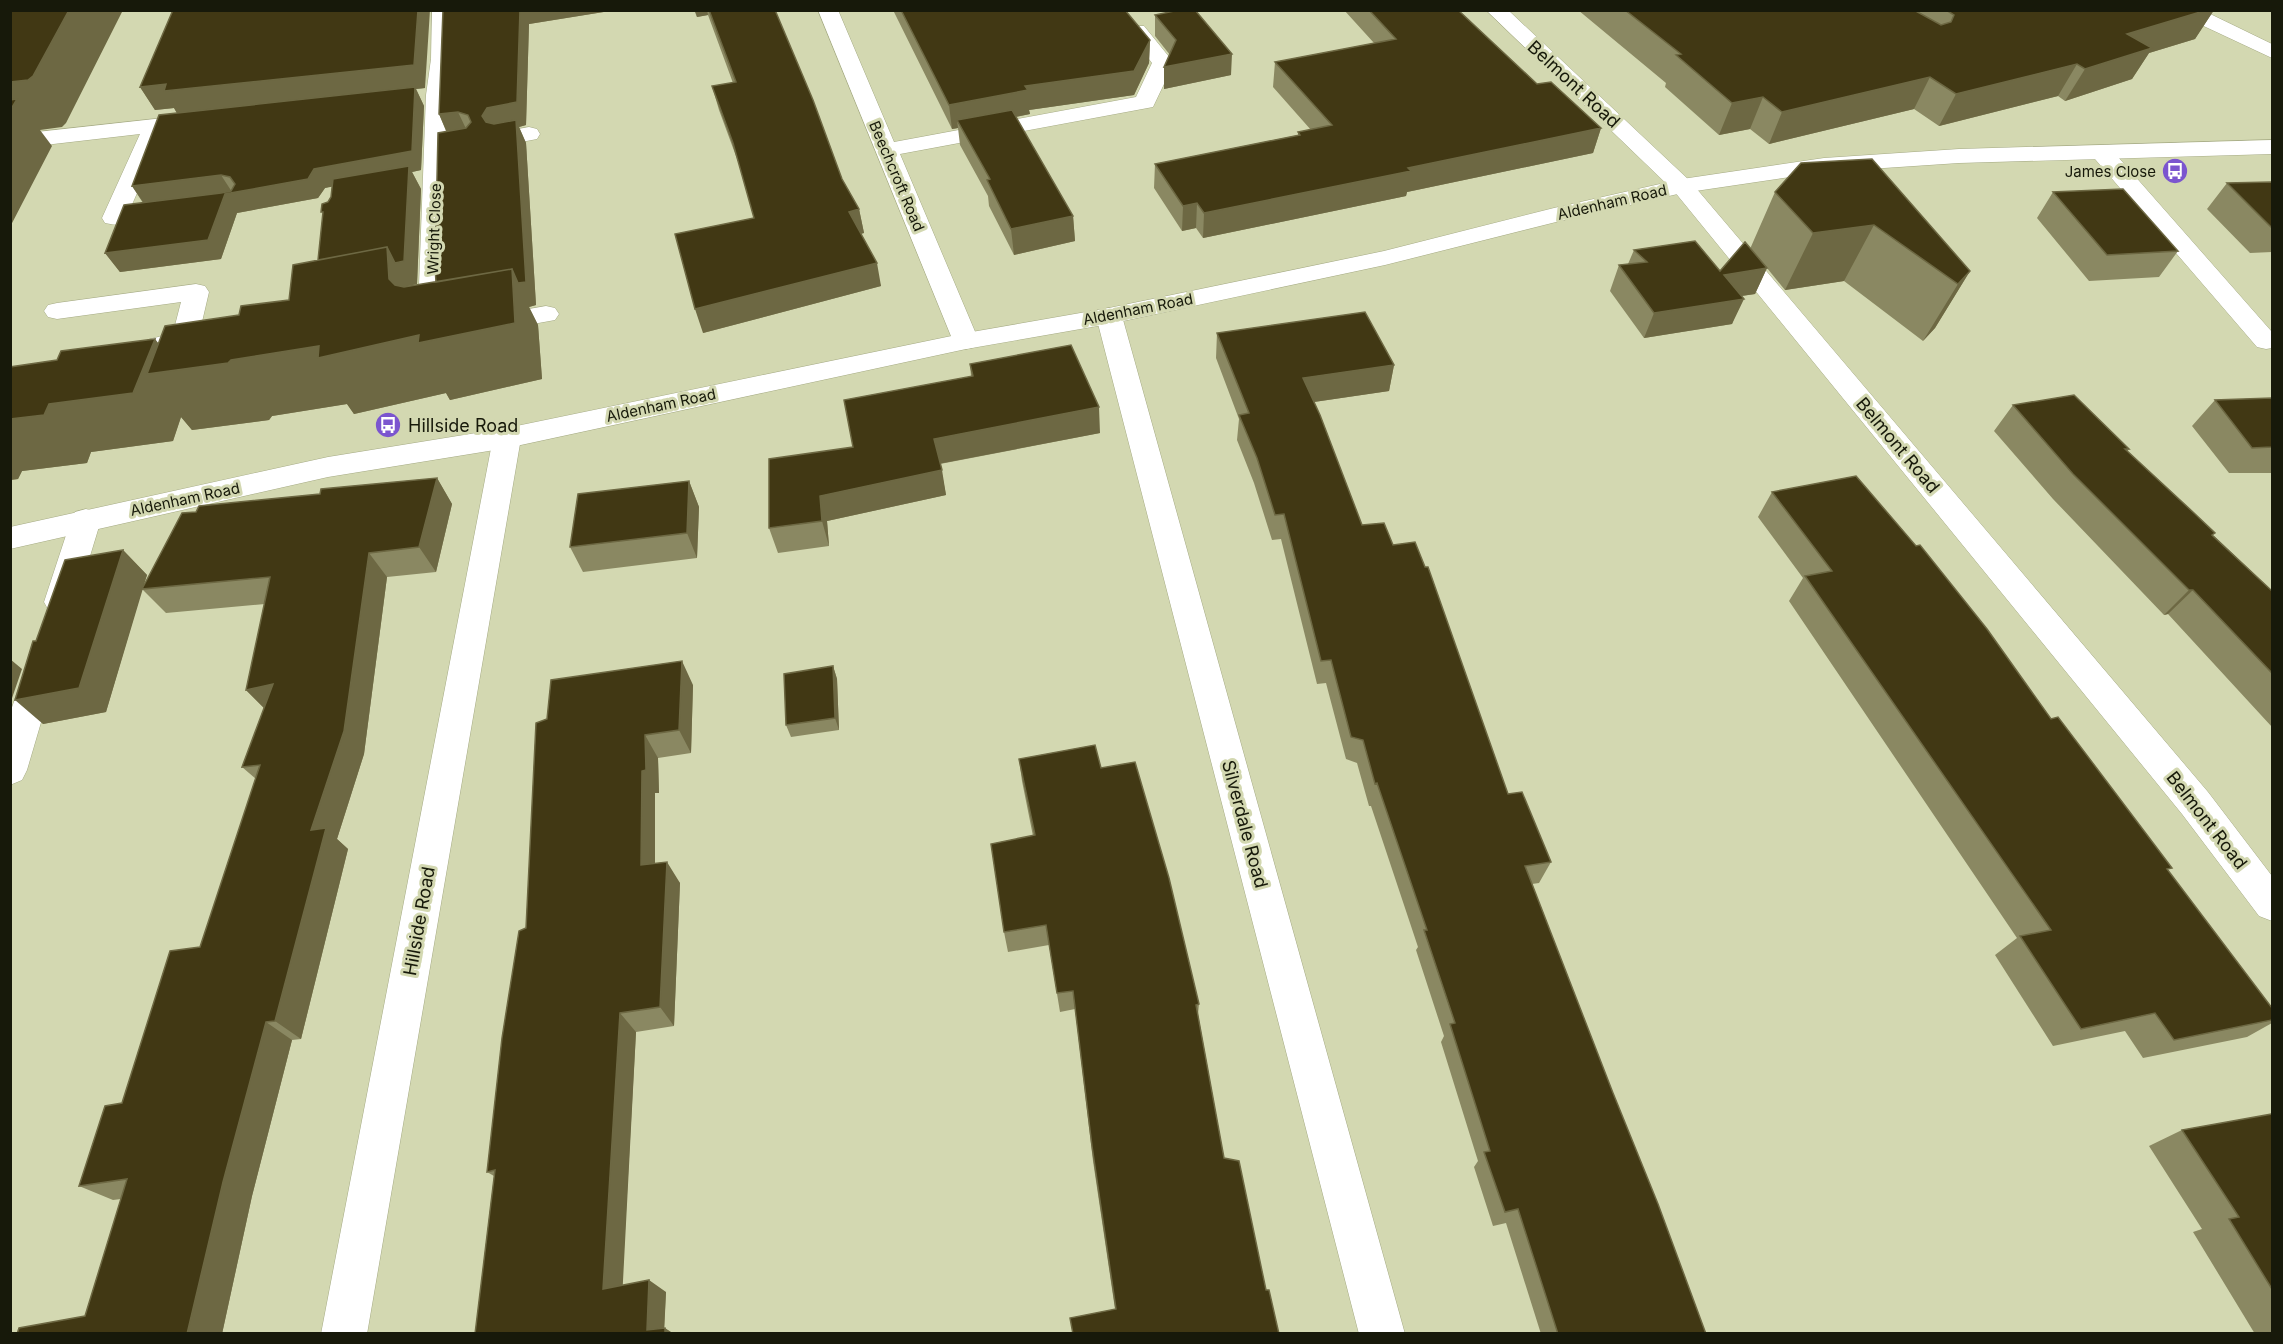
<svg xmlns="http://www.w3.org/2000/svg" width="2283" height="1344" viewBox="0 0 2283 1344" font-family="Inter,sans-serif">
<style>
.lines{fill:none;stroke-linecap:round;stroke-linejoin:round}
.minor-casing{stroke:#a5aa84;stroke-width:1}
.major-casing{stroke:#a5aa84;stroke-width:1}
.minor{fill:#fff;fill-rule:evenodd}
.major{fill:#fff;fill-rule:evenodd}
.wall{fill:#8a8862}
.shaded-wall{fill:#6d6843}
.building{fill:#413814;stroke:#6d6843;stroke-width:1.5}
.labels{text-anchor:middle;dominant-baseline:central;stroke-width:6;stroke-linejoin:round;paint-order:stroke}
.far-poi-label{font-size:15px;fill:#17190a;stroke:#d3d8b1;text-anchor:end}
.far-street-label{font-size:15px;fill:#17190a;stroke:#d3d8b1}
.street-label{font-size:18px;fill:#17190a;stroke:#d3d8b1}
.poi-label{font-size:18px;fill:#17190a;stroke:#d3d8b1;text-anchor:start}
</style>
<rect width="100%" height="100%" fill="#d3d8b1"/>
<g class="lines">
<!-- minor casing -->
<g class="minor-casing">
<path id="minor" d="M432,10H452L451,59L448,95L445,291L441,297L398,306L389,304L385,298L389,292L419,286L426,95L431,59Z
M818,10H838L894,142L1136,97L1152,63L1127,30L1130,26H1144L1174,63L1153,107L900,154L979,341L975,347L966,349L957,347L953,341Z
M1486,10H1508L1690,181L2208,792L2272,876V921L2259,916L2182,814L1674,191Z
M2175,10H2202L2272,44V58L2178,14Z
M200,114L208,116L211,121L208,126L164,132L130,209L163,205L171,207L175,212L171,217C152,222 125,228 105,223L102,218L140,134L10,149V135Z
M529,127L537,129L540,134L537,139L505,145L497,143L494,138L497,133Z
M2103,147L2111,149L2272,332V348L2266,349L2257,347L2095,159L2092,154L2095,149Z
M196,284L205,286L209,292L198,339L194,345L156,355L147,352L143,346L147,340L173,333L181,302L57,319L48,317L44,311L48,305L57,303Z
M546,306L555,308L559,314L555,320L489,332L480,330L476,324L480,318L489,316Z
M1109,308L1118,310L1122,316L1405,1334H1359L1096,316L1100,310Z
M507,428L517,431L521,438L367,1334H321L493,438L497,431Z
M86,509L97,512L101,520L76,602L71,611L60,614L49,611L44,602L71,520L75,512Z
M41,655L53,659L57,668L27,770L22,780L10,785V713L29,659Z"/>
</g>
<!-- major casing -->
<g class="major-casing">
<path id="major" d="M2272,140V154L1959,163L1824,172L1682,193L1556,222L1385,265L1109,324L966,349L507,448L328,477L10,549V527L328,457L507,428L966,333L1109,308L1384,251L1554,208L1682,179L1824,158L1959,149Z"/>
</g>
<!-- minor -->
<use href="#minor" class="minor"/>
<!-- major -->
<use href="#major" class="major"/>
</g>
<!-- wall -->
<path class="wall" d="M443,10H616L529,24L526,125L519,127L526,143L536,305L529,307L538,325L542,379L450,400L446,393L354,414L347,404L272,416L269,420L192,430L181,417L173,441L91,452L87,463L22,471L18,479L10,480V367L57,360L155,339L158,343L239,315L289,300L318,260L328,202L331,197L332,186L325,188L318,198L237,213L221,259L120,272L105,253L143,203L132,186L177,113L174,108L155,110L140,87L425,88L416,89L424,106L421,170L412,172L421,189L417,284L408,286L409,287L436,282L446,131L439,114Z
M694,10H775L842,179L859,209L864,233L861,234L881,286L703,333L754,218L740,167L719,110L712,86L733,83L708,15L697,17Z
M893,10H1125L1150,40L1149,63L1134,95L1029,110L1030,114L1016,117L1073,216L1075,241L1014,255L989,206L988,196L960,145L958,128L952,129Z
M1344,10H1458L1537,84L1601,128L1593,153L1407,192L1406,196L1203,238L1196,228L1182,231L1154,188L1155,164L1298,135V132L1311,130L1273,87L1275,62L1374,43Z
M1578,10H2214L2195,39L2149,53L2132,79L2065,101L2058,96L1939,126L1914,109L1769,144L1750,129L1719,135L1665,87L1666,83Z
M1155,15L1231,75L1164,89V67L1170,55L1155,36Z
M1801,163L1970,271L1935,328L1923,341L1844,281L1785,290L1767,268L1755,294L1742,296L1732,324L1644,338L1610,291L1619,265L1628,264L1634,250L1720,271L1750,249L1775,192Z
M2272,182V252L2250,253L2207,209L2227,183Z
M2053,192L2178,251L2159,277L2089,281L2037,218Z
M1217,333L1394,365L1389,391L1314,402L1362,525L1393,545L1508,794L1551,862L1539,883L1532,884L1613,1093L1706,1334H1541L1506,1223L1493,1226L1474,1167L1478,1161L1441,1042L1444,1036L1416,950L1418,947L1371,806H1369L1357,763L1346,759L1326,683L1317,684L1281,539L1272,540L1254,483L1237,440L1239,419L1216,358Z
M970,364L1100,433L940,464L946,495L827,521L829,546L778,553L769,528L853,447L971,376Z
M2272,398V473H2229L2192,426L2215,400Z
M2013,405L2129,449L2127,452L2213,535L2272,591V727L2168,614L2164,615L2053,499L1994,431Z
M437,478L452,504L436,572L387,577L364,754L337,839L348,849L301,1039L292,1040L252,1196L222,1334H17L85,1316L121,1199L113,1200L79,1186L122,1103L200,947L256,779L242,767L264,708L246,690L265,604L166,613L142,589L106,712L43,724L36,641L123,550L147,575L143,586L196,512L320,494Z
M689,481L699,507L697,558L583,572L570,547Z
M1772,492L2051,719L2272,1008V1023L2247,1037L2143,1058L2125,1031L2053,1046L1995,955L2017,938L1789,601L1803,578L1758,517Z
M833,666L837,679L839,730L791,737L786,725Z
M693,685L691,753L658,758L659,793H655V863L680,883L674,1026L636,1032L622,1285L666,1292L664,1328L674,1334H475L494,1176L487,1172L526,928L536,723Z
M1019,759L1101,768L1199,1004L1198,1014L1224,1158L1115,1309L1093,1161L1075,1009L1060,1012L1049,945L1008,952L1004,932L1033,836L1022,781Z
M2272,1114V1334L2271,1332L2255,1334L2193,1232L2202,1229L2149,1146L2182,1130Z"/>
<!-- shaded-wall -->
<path class="shaded-wall" d="M69,10H123L66,123L62,127L40,130L52,146L10,227V82Z
M418,10H430L425,88L416,89L424,106L421,170L412,172L421,189L417,284L408,286L418,304L331,300L387,247L409,172L325,188L318,198L237,213L221,259L120,272L105,253L145,205L132,186L221,175L232,192L308,179L178,115L174,108L155,110L140,87Z
M520,10H616L529,24L526,125L519,127L526,143L536,305L529,307L538,325L542,379L450,400L446,393L354,414L347,404L272,416L269,420L192,430L181,417L173,441L91,452L87,463L22,471L18,479L10,480V419L155,339L178,370L231,360L319,346L419,335L492,139L482,116Z
M695,10H707L708,15L697,17Z
M2207,10H2214L2195,39L2149,53L2132,79L2065,101L2085,69L2127,34Z
M1150,40L1149,63L1134,95L1029,110L1030,114L961,127L957,120L958,128L952,129L949,105L1025,86Z
M1232,54L1231,75L1164,89V67Z
M2077,64L2058,96L1939,126L1956,94Z
M1930,77L1914,109L1769,144L1782,112Z
M1763,97L1750,129L1719,135L1732,103Z
M458,112L469,135L449,137L439,114Z
M1601,128L1593,153L1407,192L1406,196L1203,238L1204,213L1408,168Z
M1197,203L1196,228L1182,231L1183,206Z
M859,209L864,233L854,235L849,212Z
M1073,216L1075,241L1014,255L1011,229Z
M1874,225L1844,281L1785,290L1813,233Z
M877,263L881,286L703,333L695,309Z
M1767,268L1755,294L1712,300L1724,275Z
M1970,271L1935,328L1923,341L1958,284Z
M1744,299L1732,324L1644,338L1654,313Z
M1394,365L1389,391L1300,404L1303,378Z
M1099,407L1100,433L938,464L934,439Z
M942,470L946,495L827,521L829,546L822,521L820,496Z
M437,478L452,504L436,572L419,547Z
M689,481L699,507L697,558L687,533Z
M123,550L147,575L106,712L43,724L15,700Z
M369,553L387,577L364,754L337,839L348,849L301,1039L275,1021L311,830Z
M2189,590H2193L2168,614L2164,615Z
M10,659L22,669L10,704Z
M682,661L693,685L691,753L679,730Z
M833,666L837,679L839,730L835,718Z
M273,684L269,713L246,690Z
M645,735L658,758L659,793H655V886L641,865L642,771Z
M667,862L680,883L674,1026L660,1007Z
M620,1013L636,1032L622,1300L603,1289Z
M266,1022L292,1040L252,1196L222,1334H187L223,1182Z
M649,1280L666,1292L664,1334L647,1330Z
M665,1328L674,1334H665Z"/>
<!-- building -->
<path class="building" d="M10,10H69L33,76L28,80L10,82Z
M173,10H418L414,65L164,91L166,84L140,87Z
M443,10H520L517,102L487,108L482,116L486,122L494,124L516,120L526,282L518,283L512,269L436,282L435,267L438,133L466,128L471,122L468,115L458,112L439,114Z
M709,10H775L813,100L842,179L859,209L849,212L877,263L695,309L675,234L754,218L733,143L712,86L736,82Z
M901,10H1125L1150,40L1134,71L1025,86L1028,90L949,105Z
M1179,10H1195L1232,54L1164,67L1176,40L1155,15Z
M1369,10H1458L1537,84L1551,82L1601,128L1408,168L1411,171L1204,213L1197,203L1183,206L1155,164L1300,135L1298,132L1332,125L1275,62L1396,39Z
M1625,10H1914L1941,25L1951,22L1954,15L1946,10H2207L2127,34L2152,48L2085,69L2077,64L1956,94L1930,77L1782,112L1763,97L1732,103L1676,55L1681,54Z
M415,87L412,151L314,169L308,179L225,194L208,240L105,253L124,205L221,193L231,191L235,184L230,177L221,175L132,186L159,115Z
M17,99L10,111V100Z
M1012,110L1073,216L1011,229L987,180L990,179L957,120Z
M1872,159L1970,271L1958,284L1874,225L1813,233L1775,192L1801,163Z
M409,166L404,261L395,263L387,247L318,260L323,212H321L322,204L328,202L331,197L333,179Z
M2272,182V227H2271L2227,183Z
M2123,189L2178,251L2107,255L2053,192Z
M1695,241L1720,271L1745,242L1767,268L1724,275L1744,299L1654,313L1619,265L1647,262L1634,250Z
M387,247L389,279L395,285L404,287L512,269L515,323L418,343L419,335L318,358L319,346L231,360L228,363L147,374L165,326L239,315L241,306L289,300L293,265Z
M1365,312L1394,365L1303,378L1320,415L1362,525L1384,523L1393,545L1415,542L1425,567H1428L1508,794L1522,792L1551,862L1525,866L1613,1093L1658,1204L1706,1334H1558L1518,1209L1505,1212L1484,1152L1490,1151L1450,1024L1455,1023L1424,930H1427L1377,783L1375,784L1363,740L1351,737L1331,660L1321,661L1284,514L1275,515L1257,458L1239,415L1249,413L1217,333Z
M155,339L133,393L49,404L44,415L10,419V367L57,360L61,351Z
M1071,345L1099,407L934,439L942,470L820,496L822,521L769,528V459L853,447L844,400L973,376L970,364Z
M2074,395L2129,449H2125L2194,513L2215,533L2212,535L2272,591V673L2193,590H2189L2073,474L2013,405Z
M2272,398V447L2252,448L2215,400Z
M1856,476L1916,546L1920,545L1987,629L2051,719L2058,717L2172,868L2167,869L2272,1008V1020L2174,1040L2155,1013L2081,1029L2020,936L2051,930L1805,576L1832,571L1772,492Z
M437,478L419,547L369,553L344,731L311,830L326,828L275,1021L266,1022L223,1182L187,1334H17L19,1328L85,1316L127,1179L79,1186L105,1106L122,1103L170,951L200,947L260,765L242,767L273,684L246,690L270,577L142,589L182,513L196,512L199,506L320,494L321,489Z
M689,481L687,533L570,547L578,494Z
M123,550L79,688L15,700L33,641H36L65,560Z
M682,661L679,730L645,735L646,770L642,771L641,865L667,862L660,1007L620,1013L603,1289L649,1280L647,1330L665,1328V1334H475L495,1170L487,1172L502,1038L519,931L526,928L536,723L547,719L551,680Z
M833,666L835,718L786,725L784,674Z
M1095,745L1101,768L1135,762L1169,878L1199,1004L1196,1005L1224,1158L1239,1161L1266,1290H1269L1279,1334H1073L1070,1318L1116,1309L1092,1146L1073,991L1057,993L1046,925L1004,932L991,844L1035,835L1019,759Z
M2272,1114V1289L2229,1219L2239,1217L2182,1130Z"/>
<!-- icons -->
<defs>
<g id="bus-disc" transform="scale(1.35)"><circle r="9.5" fill="#7b55cf" stroke="#d3d8b1"/><path d="M-5-6H5V4H4V6H2V4H-2V6H-4V4H-5ZM-3.5-4V0h7V-4ZM-3.5 1.2v1.5H-2V1.2ZM2 1.2v1.5H3.5V1.2Z" fill="#fff"/></g>
</defs>
<g fill-rule="evenodd">
<use href="#bus-disc" x="2175" y="171"/>
<use href="#bus-disc" x="388" y="425"/>
</g>
<g class="labels">
<!-- far-poi labels -->
<g class="far-poi-label">
<text x="2156" y="171">James Close</text>
</g>
<!-- far-street labels -->
<g class="far-street-label">
<text transform="translate(897 176) rotate(67)">Beechcroft Road</text>
<text transform="translate(1612 202) rotate(-13)">Aldenham Road</text>
<text transform="translate(434 229) rotate(-88)">Wright Close</text>
<text transform="translate(1138 309) rotate(-11)">Aldenham Road</text>
<text transform="translate(661 405) rotate(-12)">Aldenham Road</text>
<text transform="translate(185 499) rotate(-12)">Aldenham Road</text>
</g>
<!-- street labels -->
<g class="street-label">
<text transform="translate(1574 84) rotate(43)">Belmont Road</text>
<text transform="translate(1898 445) rotate(50)">Belmont Road</text>
<text transform="translate(2207 820) rotate(52)">Belmont Road</text>
<text transform="translate(1245 824) rotate(75)">Silverdale Road</text>
<text transform="translate(419 921) rotate(-80)">Hillside Road</text>
</g>
<!-- poi labels -->
<g class="poi-label">
<text x="408" y="425">Hillside Road</text>
</g>
</g>
<!-- border -->
<rect width="2283" height="1344" fill="none" stroke="#17190a" stroke-width="24"/>
</svg>
